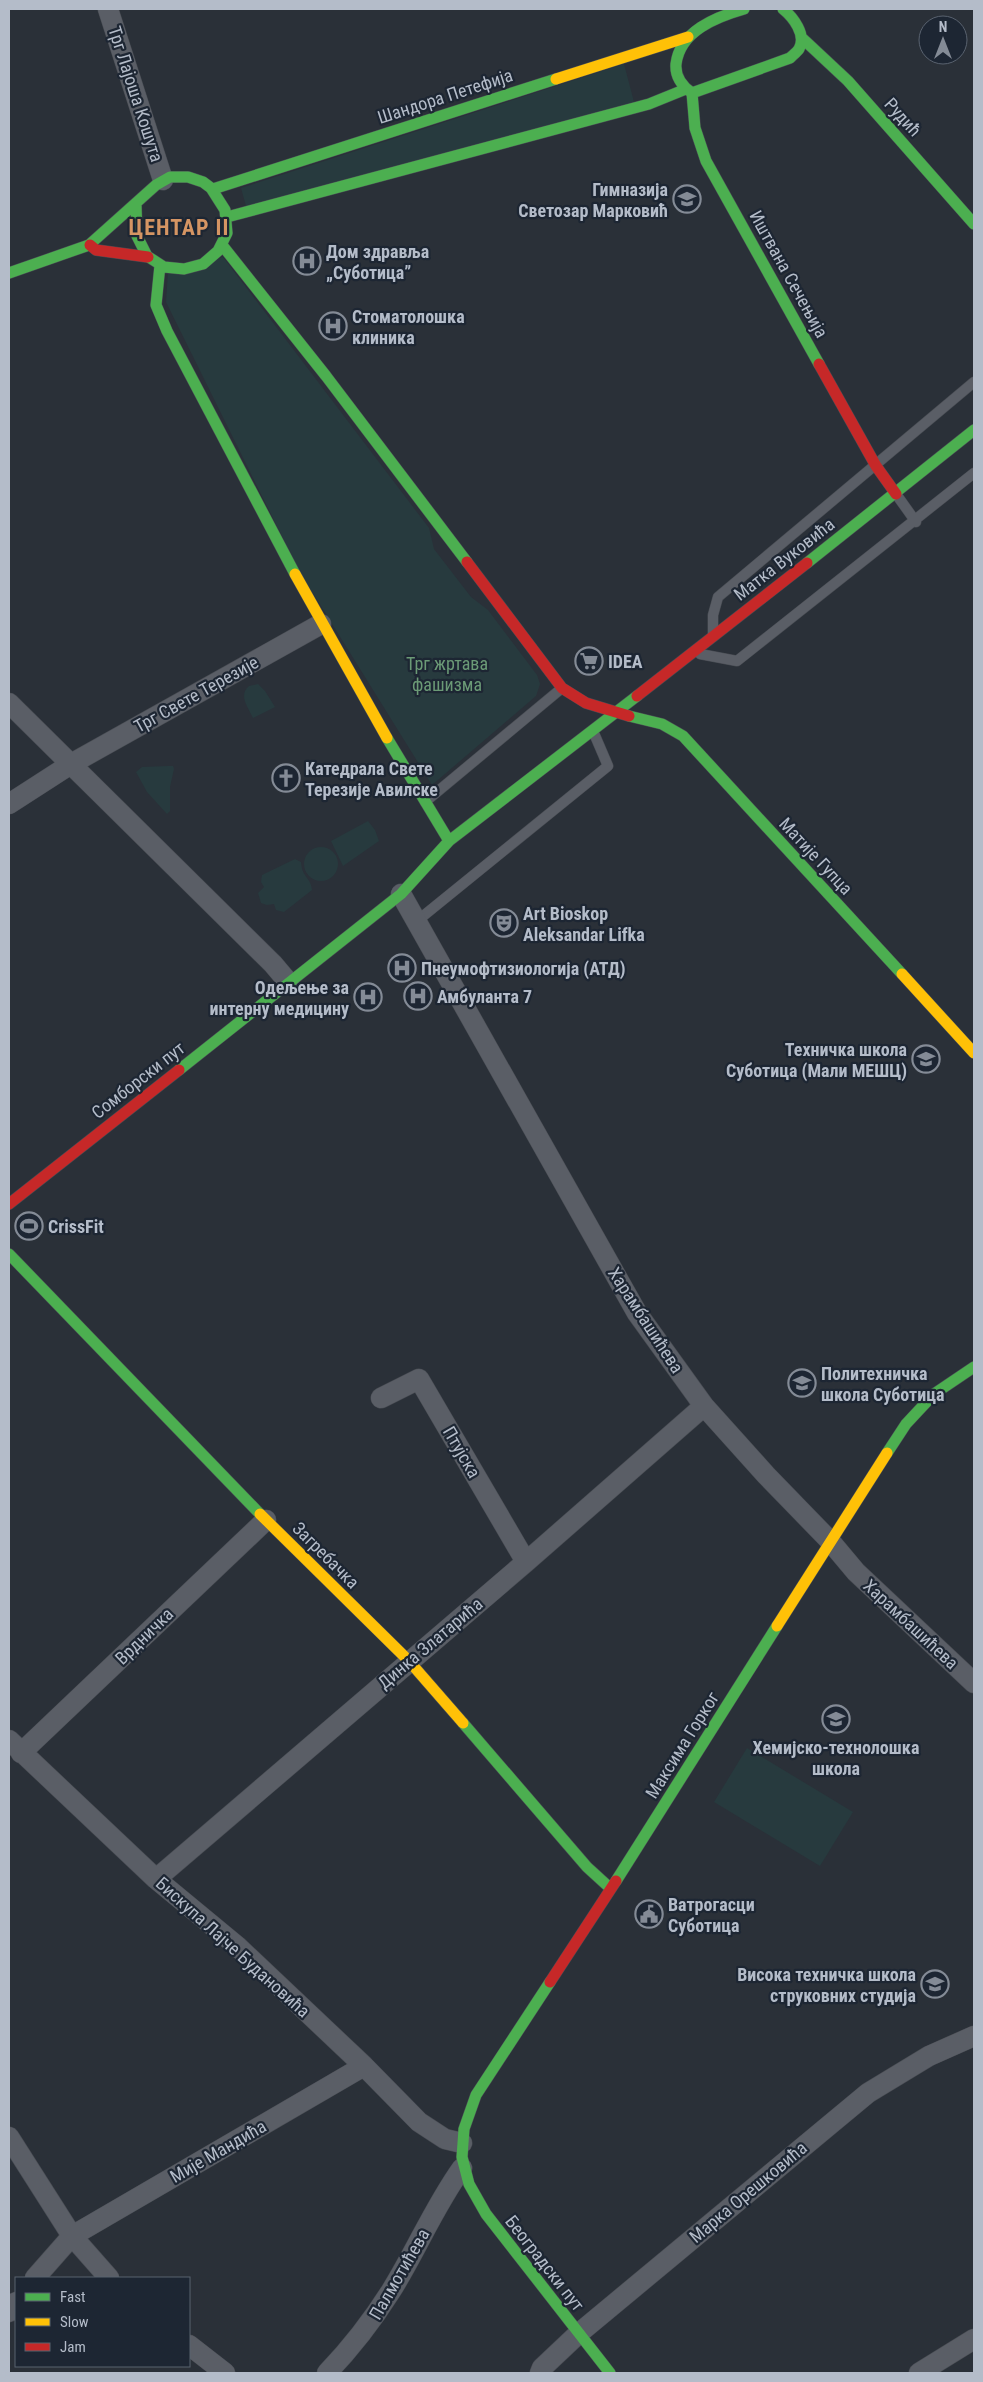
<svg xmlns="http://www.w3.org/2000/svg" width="983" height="2382" viewBox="0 0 983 2382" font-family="'Roboto Condensed',sans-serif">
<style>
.green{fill:#273a3e}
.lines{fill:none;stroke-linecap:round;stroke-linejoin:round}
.lane-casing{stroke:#484c53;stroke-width:11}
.street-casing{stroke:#484c53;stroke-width:21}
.fast-casing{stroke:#484c53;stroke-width:12}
.slow-casing{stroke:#484c53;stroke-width:12}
.jam-casing{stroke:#484c53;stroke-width:12}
.lane{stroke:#5a5e66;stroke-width:10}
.street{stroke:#5a5e66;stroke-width:20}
.fast{stroke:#4caf50;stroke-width:11}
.slow{stroke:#ffc107;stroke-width:11}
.jam{stroke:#c62828;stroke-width:11}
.labels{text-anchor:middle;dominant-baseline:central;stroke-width:4.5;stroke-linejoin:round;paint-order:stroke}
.street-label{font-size:18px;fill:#b4bcc9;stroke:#1d2633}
.poi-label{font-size:18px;font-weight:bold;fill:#b4bcc9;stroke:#1d2633;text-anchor:start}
.park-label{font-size:18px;fill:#6b9a76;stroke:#1d2633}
.district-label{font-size:22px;font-weight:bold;letter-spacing:1px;fill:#d59563;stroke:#1d2633}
</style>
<rect width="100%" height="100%" fill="#2a3038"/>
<!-- green -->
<path class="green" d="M624,64L634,102L246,206L241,188Z
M223,257L429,528L434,549L471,597L488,610L537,675L540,684L536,696L432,785L298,569L166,302L168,272Z
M258,684L265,691L275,707L253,718C248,707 238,695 249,686Z
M168,766H173L174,769L170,787V811L167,814L147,792L136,772L142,767Z
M368,821L375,830L379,841L343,866L331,841Z
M304 864a17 17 0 1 1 34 0a17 17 0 1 1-34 0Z
M295,859L301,862C302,878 311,877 312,890L284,912L276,910L274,904L267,905L261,903L258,893L264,887L261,882L262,875Z
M747,1748L853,1812L820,1866L714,1802Z"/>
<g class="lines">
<!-- lane casing -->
<g class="lane-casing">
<path id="lane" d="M896,494L916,522
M713,633V615L718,597L974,382
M700,654L737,661L974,473
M425,802L562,688
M417,921L608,766L593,731"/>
</g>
<!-- street casing -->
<g class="street-casing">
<path id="street" d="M108,9L163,180
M9,703L273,964L289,983
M9,804L71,764L321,624
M401,894L637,1313L704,1406L766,1475L830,1541L856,1572L974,1683
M381,1398L419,1379L526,1562
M9,1740L156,1879L237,1946L364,2066L419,2122L445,2139L462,2143
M21,1753L266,1520
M156,1879L526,1562L704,1406
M9,2137L72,2236L109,2278
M35,2278L72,2236L364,2066
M9,2312L16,2302
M189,2345L225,2373
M327,2373C351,2348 372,2321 391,2291C416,2251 434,2207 462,2168
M540,2373L542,2368L578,2334L868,2093L929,2056L974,2036
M919,2373L974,2339"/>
</g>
<!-- fast casing -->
<g class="fast-casing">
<path id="fast" d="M744,9C716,17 680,31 676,64C675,76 682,86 692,93L790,58C793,55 797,52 799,49C807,35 793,17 783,9
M802,38L848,81L974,224
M692,93L695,128L706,161L819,364
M213,189L556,79
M227,217L649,104L686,89
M222,245L326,376L467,562
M160,265L156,305L167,331L295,574
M9,273L89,245L156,185L170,177H188L203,182L211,188L225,210L227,233L218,251L203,264L184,269L164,267L147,256L137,236L136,205
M807,563L974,430
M629,716L662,724L683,736L902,974
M387,738L449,841
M179,1070L401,894L449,841L637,696
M9,1254L260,1514
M887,1453L906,1424L934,1394L974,1367
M463,1723L587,1867L610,1888
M616,1881L777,1626
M550,1982L476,2095L464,2129L462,2157L469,2184L486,2214L610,2373"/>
</g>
<!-- slow casing -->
<g class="slow-casing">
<path id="slow" d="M556,79L688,37
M295,574L387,738
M902,974L974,1053
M260,1514L409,1661L463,1723
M777,1626L887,1453"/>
</g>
<!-- jam casing -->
<g class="jam-casing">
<path id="jam" d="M90,245L96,250L148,257
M819,364L876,466L896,494
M467,562L562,688L586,703L629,716
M637,696L807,563
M9,1204L179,1070
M550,1982L616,1881"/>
</g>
<!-- lane -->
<use href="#lane" class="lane"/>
<!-- street -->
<use href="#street" class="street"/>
<!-- fast -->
<use href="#fast" class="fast"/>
<!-- slow -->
<use href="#slow" class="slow"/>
<!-- jam -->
<use href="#jam" class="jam"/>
</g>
<!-- icons -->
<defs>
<g id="school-ring" transform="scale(1.4375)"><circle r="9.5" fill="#1d2633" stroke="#848b96" stroke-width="1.5"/><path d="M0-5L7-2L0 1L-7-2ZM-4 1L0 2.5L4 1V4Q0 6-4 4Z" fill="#848b96"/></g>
<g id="hospital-ring" transform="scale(1.4375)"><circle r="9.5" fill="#1d2633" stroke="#848b96" stroke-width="1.5"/><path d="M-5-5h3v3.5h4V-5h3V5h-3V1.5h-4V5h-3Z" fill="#848b96"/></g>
<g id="supermarket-ring" transform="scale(1.4375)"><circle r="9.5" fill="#1d2633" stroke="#848b96" stroke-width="1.5"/><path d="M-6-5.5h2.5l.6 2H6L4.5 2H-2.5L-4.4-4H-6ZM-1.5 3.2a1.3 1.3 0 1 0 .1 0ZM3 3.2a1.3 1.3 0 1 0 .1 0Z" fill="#848b96"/></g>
<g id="church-ring" transform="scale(1.4375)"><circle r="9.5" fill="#1d2633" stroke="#848b96" stroke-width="1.5"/><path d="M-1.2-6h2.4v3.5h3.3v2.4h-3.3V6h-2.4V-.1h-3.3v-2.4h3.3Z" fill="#848b96"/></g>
<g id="theatre-ring" transform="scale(1.4375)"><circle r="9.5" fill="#1d2633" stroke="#848b96" stroke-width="1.5"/><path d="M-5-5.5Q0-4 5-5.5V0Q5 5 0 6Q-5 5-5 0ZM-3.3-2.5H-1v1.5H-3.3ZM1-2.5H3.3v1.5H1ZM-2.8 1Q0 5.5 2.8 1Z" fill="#848b96"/></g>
<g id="stadium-ring" transform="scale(1.4375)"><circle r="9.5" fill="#1d2633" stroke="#848b96" stroke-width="1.5"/><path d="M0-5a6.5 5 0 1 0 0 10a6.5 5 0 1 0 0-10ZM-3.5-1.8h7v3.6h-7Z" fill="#848b96"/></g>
<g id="civic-ring" transform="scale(1.4375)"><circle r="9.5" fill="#1d2633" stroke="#848b96" stroke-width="1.5"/><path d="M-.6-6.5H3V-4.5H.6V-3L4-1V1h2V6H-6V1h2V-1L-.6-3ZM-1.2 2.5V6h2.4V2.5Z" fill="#848b96"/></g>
</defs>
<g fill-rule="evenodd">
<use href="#school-ring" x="687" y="199"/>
<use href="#hospital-ring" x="307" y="261"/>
<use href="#hospital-ring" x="333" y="326"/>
<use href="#supermarket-ring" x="589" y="661"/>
<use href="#church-ring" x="286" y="778"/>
<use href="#theatre-ring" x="504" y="923"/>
<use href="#hospital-ring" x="402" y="968"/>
<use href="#hospital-ring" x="418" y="996"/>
<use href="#hospital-ring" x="368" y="997"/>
<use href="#school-ring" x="926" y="1059"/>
<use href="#stadium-ring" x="29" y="1226"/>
<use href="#school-ring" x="802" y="1383"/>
<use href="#school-ring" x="836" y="1719"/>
<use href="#civic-ring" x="649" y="1914"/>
<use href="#school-ring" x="935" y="1984"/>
</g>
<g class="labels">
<!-- street labels -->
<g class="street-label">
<text transform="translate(136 94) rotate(72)">Трг Лајоша Кошута</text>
<text transform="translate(445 96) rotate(-18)">Шандора Петефија</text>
<text transform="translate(903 117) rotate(48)">Рудић</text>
<text transform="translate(789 274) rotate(61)">Иштвана Сечењија</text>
<text transform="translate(784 559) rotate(-38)">Матка Вуковића</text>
<text transform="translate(196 694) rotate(-29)">Трг Свете Терезије</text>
<text transform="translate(816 856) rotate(47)">Матије Гупца</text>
<text transform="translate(138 1080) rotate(-38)">Сомборски пут</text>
<text transform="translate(646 1320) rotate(57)">Харамбашићева</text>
<text transform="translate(462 1452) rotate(60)">Птујска</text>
<text transform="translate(326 1555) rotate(45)">Загребачка</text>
<text transform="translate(911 1624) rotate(43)">Харамбашићева</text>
<text transform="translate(144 1636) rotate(-44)">Врдничка</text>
<text transform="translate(430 1643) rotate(-40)">Динка Златарића</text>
<text transform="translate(682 1745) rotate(-58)">Максима Горког</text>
<text transform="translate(233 1947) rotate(42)">Бискупа Лајче Будановића</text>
<text transform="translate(218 2151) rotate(-30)">Мије Мандића</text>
<text transform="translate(748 2192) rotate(-40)">Марка Орешковића</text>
<text transform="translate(545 2263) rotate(52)">Београдски пут</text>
<text transform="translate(399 2274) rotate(-60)">Палмотићева</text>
</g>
<!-- poi labels -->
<g class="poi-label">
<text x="668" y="189" text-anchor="end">Гимназија<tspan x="668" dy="21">Светозар Марковић</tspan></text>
<text x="326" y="251">Дом здравља<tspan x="326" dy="21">„Суботица”</tspan></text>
<text x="352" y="316">Стоматолошка<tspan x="352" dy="21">клиника</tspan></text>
<text x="608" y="661">IDEA</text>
<text x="305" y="768">Катедрала Свете<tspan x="305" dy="21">Терезије Авилске</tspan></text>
<text x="523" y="913">Art Bioskop<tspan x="523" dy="21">Aleksandar Lifka</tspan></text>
<text x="421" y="968">Пнеумофтизиологија (АТД)</text>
<text x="349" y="987" text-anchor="end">Одељење за<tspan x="349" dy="21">интерну медицину</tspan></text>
<text x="437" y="996">Амбуланта 7</text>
<text x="907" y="1049" text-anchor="end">Техничка школа<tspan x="907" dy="21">Суботица (Мали МЕШЦ)</tspan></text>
<text x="48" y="1226">CrissFit</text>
<text x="821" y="1373">Политехничка<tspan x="821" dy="21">школа Суботица</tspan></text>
<text x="836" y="1747" text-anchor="middle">Хемијско-технолошка<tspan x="836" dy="21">школа</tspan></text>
<text x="668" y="1904">Ватрогасци<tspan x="668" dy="21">Суботица</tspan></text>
<text x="916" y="1974" text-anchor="end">Висока техничка школа<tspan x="916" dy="21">струковних студија</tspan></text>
</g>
<!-- park labels -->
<g class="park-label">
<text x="447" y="663">Трг жртава<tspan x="447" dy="21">фашизма</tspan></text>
</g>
<!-- district labels -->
<g class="district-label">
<text x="179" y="227">ЦЕНТАР II</text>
</g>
</g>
<!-- border -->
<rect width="983" height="2382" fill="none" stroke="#b4bcc9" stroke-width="20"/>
<!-- legend -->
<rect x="15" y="2277" width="175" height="90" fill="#1d2633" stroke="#59626f"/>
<rect x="25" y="2293" width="25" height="8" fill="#4caf50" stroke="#59626f"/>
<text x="60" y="2302" font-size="15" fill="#b4bcc9">Fast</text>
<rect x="25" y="2318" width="25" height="8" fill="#ffc107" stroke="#59626f"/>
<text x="60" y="2327" font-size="15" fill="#b4bcc9">Slow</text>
<rect x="25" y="2343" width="25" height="8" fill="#c62828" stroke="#59626f"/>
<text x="60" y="2352" font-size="15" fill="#b4bcc9">Jam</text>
<!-- north arrow -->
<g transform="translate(943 40)"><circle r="24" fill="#1d2633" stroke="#59626f"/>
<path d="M0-4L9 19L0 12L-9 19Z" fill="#848b96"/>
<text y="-8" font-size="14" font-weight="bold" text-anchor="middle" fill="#b4bcc9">N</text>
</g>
</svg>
